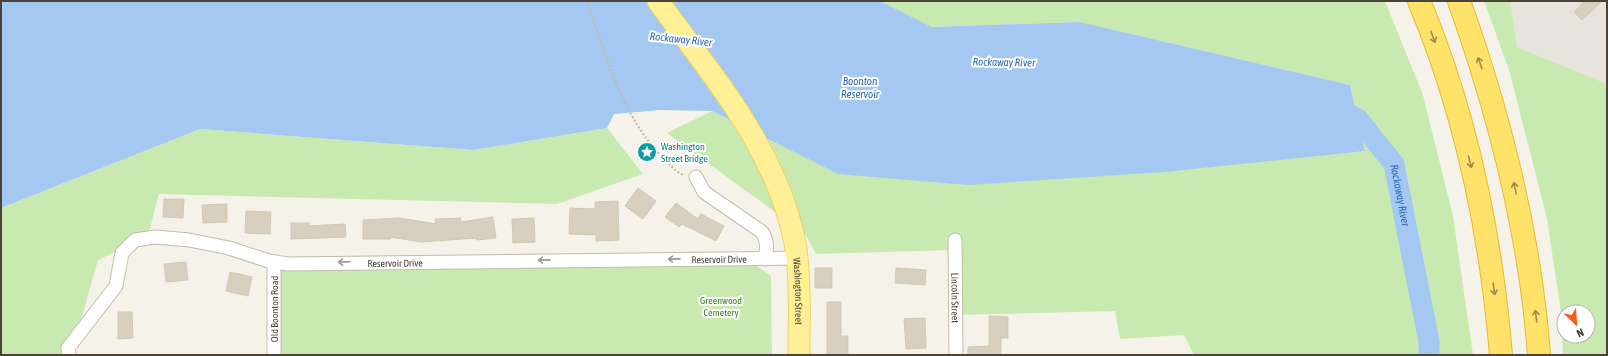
<svg xmlns="http://www.w3.org/2000/svg" width="1608" height="356" viewBox="0 0 1608 356" font-family="'Asap Condensed',sans-serif">
<style>
.industrial{fill:#e7e4dd}
.green{fill:#c8eab1;fill-rule:evenodd}
.water{fill:#a4c8f2}
.lines{fill:none;stroke-linecap:round;stroke-linejoin:round}
.river{stroke:#a4c8f2;stroke-width:21}
.building{fill:#d7d0be;stroke:#d2c9b1}
.street-casing{stroke:#c1bcab;stroke-width:15}
.primary-casing{stroke:#e7d264;stroke-width:23}
.highway-casing{stroke:#e2ba36;stroke-width:24}
.path{stroke:#c3ba9c;stroke-width:2;stroke-dasharray:2 2;stroke-linecap:butt}
.street{stroke:#fff;stroke-width:13}
.primary{stroke:#fff097;stroke-width:21}
.highway{stroke:#ffe269;stroke-width:22}
.oneway{stroke:#9b8b4e}
.oneway2{stroke:#9b9891}
.labels{text-anchor:middle;dominant-baseline:central;stroke-width:4;stroke-linejoin:round;paint-order:stroke}
.culture-label{font-size:10px;fill:#0d838f;stroke:#fff;text-anchor:start}
.street-label{font-size:10px;fill:#494437;stroke:#fff}
.park-label{font-size:10px;fill:#3c7d28;stroke:#fff}
.water-label{font-size:11px;font-style:italic;fill:#2c6ab8;stroke:#fff}
</style>
<rect width="100%" height="100%" fill="#f5f3e9"/>
<!-- industrial -->
<path class="industrial" d="M1510,1H1607V84L1516,47Z"/>
<!-- green -->
<path class="green" d="M880,1H1385L1423,95L1453,216L1473,355H1194L1184,335L1120,339L1115,311L955,315L953,250L816,254L805,234L667,133L712,111L838,174L1365,151L1350,85L1080,22L932,27Z
M1484,1H1510L1517,47L1607,84V355H1563L1561,312L1547,219L1510,73ZM1564,312H1588V336H1564Z
M607,128L643,174L557,204L159,194L148,236L98,260L71,355H1V208L200,129L473,150Z
M743,256L771,276L772,355H271L272,265Z"/>
<!-- water -->
<path class="water" d="M1,1H880L932,27L1080,22L1350,85L1365,151L1164,172L968,185L838,174L712,111L660,110L614,114L607,128L473,150L200,129L1,208Z"/>
<g class="lines">
<!-- river -->
<path class="river" id="s1" d="M1332,105L1358,119L1394,164L1429,342V355"/>
</g>
<!-- building -->
<path class="building" d="M1585,1H1602L1582,20L1574,12Z
M638,188L656,201L643,219L625,206Z
M164,199H184L183,218L163,217Z
M618,201L619,240L596,241V235L569,234L570,208L595,209V202Z
M676,203L698,219L701,214L724,226L716,241L682,224L679,227L665,217Z
M227,204V222L203,223L202,205Z
M246,211L271,212L270,234L245,233Z
M493,217L496,238L477,240L476,238L421,242L390,237L391,239H363V220L400,218L436,224L435,219L461,218V222Z
M534,218L535,242L513,243L512,219Z
M291,223H309V226L345,224L346,237L291,239Z
M186,262L188,280L166,282L164,264Z
M815,268H832V288H815Z
M896,268L926,270L925,285L895,283Z
M230,272L252,277L248,296L226,291Z
M827,302H841V336H848V355H827Z
M118,312H132L133,338L118,339Z
M989,316L1008,317V338H1001V355H968V347L989,346Z
M925,318L926,348L906,349L904,319Z"/>
<g class="lines">
<!-- street casing -->
<g class="street-casing">
<g id="street">
<path d="M696,177L704,192L762,232C768,241 767,248 765,259"/>
<path id="s2" d="M955,240L956,355"/>
<path d="M274,262V355"/>
<path id="s3" d="M69,355L68,348L116,286L122,253L135,240L155,237L189,240L229,248L269,261L288,264L797,258"/>
</g>
</g>
<!-- primary casing -->
<g class="primary-casing">
<g id="primary">
<path id="s4" d="M658,1C712,76 777,149 795,243C801,279 799,318 799,355"/>
</g>
</g>
<!-- highway casing -->
<g class="highway-casing">
<path id="highway" d="M1419,1C1466,113 1491,235 1501,355
M1459,1C1500,116 1530,233 1539,355"/>
</g>
<!-- path -->
<path class="path" d="M587,1C607,58 623,121 668,163C673,168 678,174 685,175"/>
<!-- street -->
<use href="#street" class="street"/>
<!-- primary -->
<use href="#primary" class="primary"/>
<!-- highway -->
<use href="#highway" class="highway"/>
</g>
<!-- one-way arrows -->
<defs><path id="oneway-shaft" d="M-6 0H5M1.5-3L5.5 0L1.5 3" fill="none" stroke-width="1.6" stroke-linecap="round" stroke-linejoin="round"/></defs>
<g class="oneway">
<use href="#oneway-shaft" transform="translate(1433 37) rotate(69)"/>
<use href="#oneway-shaft" transform="translate(1480 63) rotate(-109)"/>
<use href="#oneway-shaft" transform="translate(1470 162) rotate(76)"/>
<use href="#oneway-shaft" transform="translate(1515 188) rotate(-102)"/>
<use href="#oneway-shaft" transform="translate(1494 289) rotate(82)"/>
<use href="#oneway-shaft" transform="translate(1536 316) rotate(-97)"/>
</g>
<g class="oneway2">
<use href="#oneway-shaft" transform="translate(674 259) rotate(179)"/>
<use href="#oneway-shaft" transform="translate(544 260) rotate(179)"/>
<use href="#oneway-shaft" transform="translate(344 262) rotate(178)"/>
</g>
<!-- icons -->
<defs>
<g id="sight-disc" transform="scale(1)"><circle r="9.5" fill="#0f9aa8" stroke="#fff"/><path d="M0-6L1.8-2.2L6-1.7L2.9 1.2L3.7 5.4L0 3.3L-3.7 5.4L-2.9 1.2L-6-1.7L-1.8-2.2Z" fill="#fff"/></g>
</defs>
<g fill-rule="evenodd">
<use href="#sight-disc" x="647" y="152"/>
</g>
<g class="labels">
<!-- culture labels -->
<g class="culture-label">
<text x="661" y="146">Washington<tspan x="661" dy="12">Street Bridge</tspan></text>
</g>
<!-- street labels -->
<g class="street-label">
<text stroke="none"><textPath href="#s3" startOffset="725">Reservoir Drive</textPath></text>
<text stroke="none"><textPath href="#s3" startOffset="401">Reservoir Drive</textPath></text>
<text stroke="none"><textPath href="#s4" startOffset="329">Washington Street</textPath></text>
<text stroke="none"><textPath href="#s2" startOffset="58">Lincoln Street</textPath></text>
<text transform="translate(274 309) rotate(-90)">Old Boonton Road</text>
</g>
<!-- park labels -->
<g class="park-label">
<text x="721" y="300">Greenwood<tspan x="721" dy="12">Cemetery</tspan></text>
</g>
<!-- water labels -->
<g class="water-label">
<text transform="translate(681 39) rotate(6)">Rockaway River</text>
<text transform="translate(1004 62) rotate(1)">Rockaway River</text>
<text x="860" y="81">Boonton<tspan x="860" dy="13">Reservoir</tspan></text>
<text stroke="none"><textPath href="#s1" startOffset="119">Rockaway River</textPath></text>
</g>
</g>
<!-- border -->
<rect width="1608" height="356" fill="none" stroke="#494437" stroke-width="4"/>
<!-- north arrow -->
<g transform="translate(1576 324) rotate(155)"><circle r="19" fill="#ffffff" stroke="#b6b4af"/>
<path d="M0-3L7 15L0 10L-7 15Z" fill="#ff5915"/>
<text y="-6" font-size="11" font-weight="bold" text-anchor="middle" fill="#494437">N</text>
</g>
</svg>
